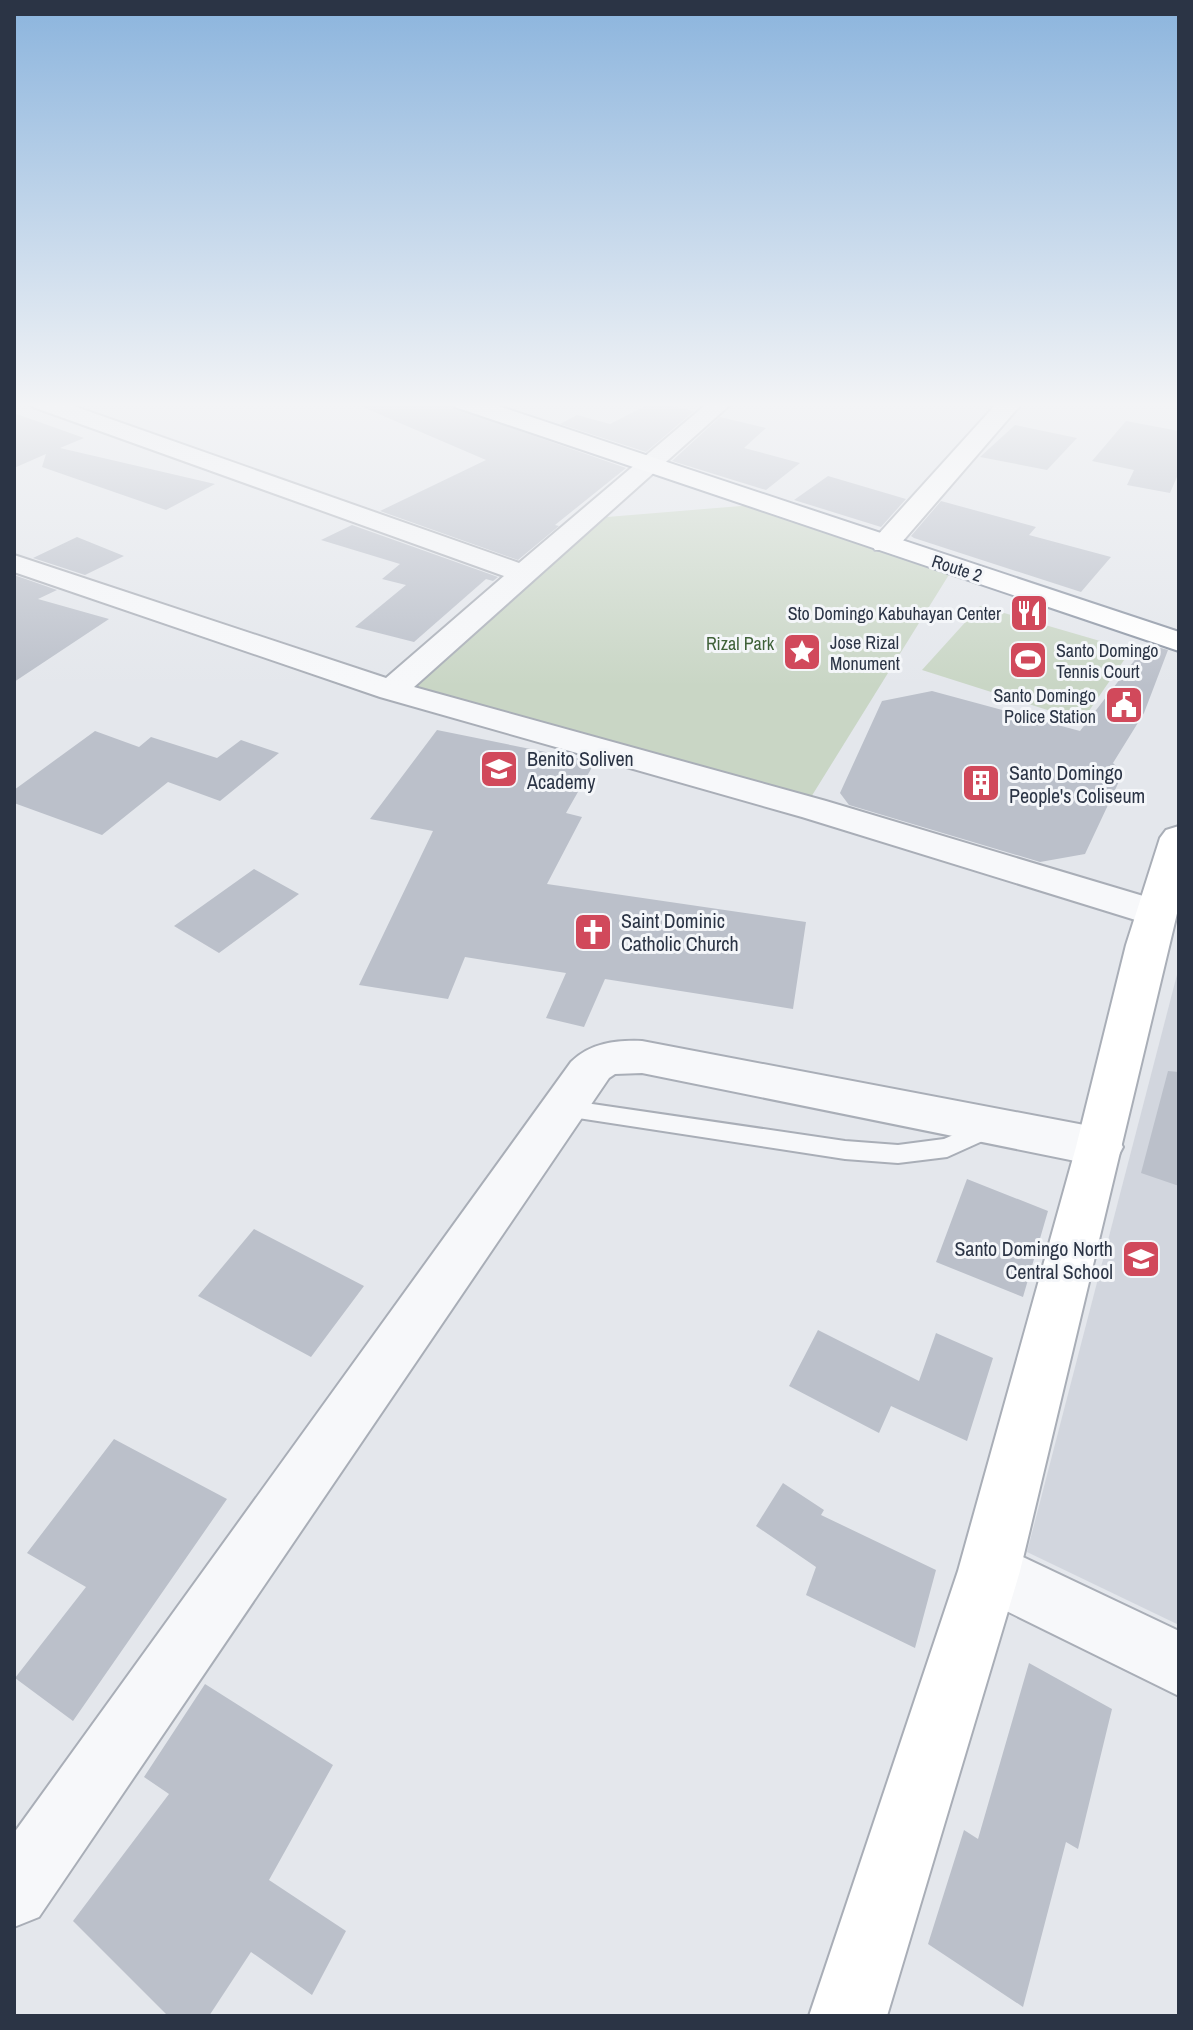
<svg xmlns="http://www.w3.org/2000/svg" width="1193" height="2030" viewBox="0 0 1193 2030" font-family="'Archivo Narrow',sans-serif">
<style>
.built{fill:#d2d6de}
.green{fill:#c9d6c5}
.building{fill:#bbc0ca}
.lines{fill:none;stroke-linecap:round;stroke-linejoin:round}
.lane-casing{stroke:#a9aeb7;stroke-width:4}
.street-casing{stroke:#a9aeb7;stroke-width:4}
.secondary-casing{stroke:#a9aeb7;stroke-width:4}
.highway-casing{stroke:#8b94a3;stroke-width:4}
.lane{fill:#f7f8fa;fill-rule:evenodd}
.street{fill:#f7f8fa;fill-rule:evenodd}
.secondary{fill:#fff;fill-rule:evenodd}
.highway{fill:#fff;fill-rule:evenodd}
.labels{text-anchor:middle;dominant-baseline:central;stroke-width:6;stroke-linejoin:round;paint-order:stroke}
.far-street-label{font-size:18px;fill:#2b3445;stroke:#f4f6f9}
.far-poi-label{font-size:18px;fill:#2b3445;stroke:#f4f6f9;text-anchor:end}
.far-park-label{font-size:18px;fill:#3f6138;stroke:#f4f6f9}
.poi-label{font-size:20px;fill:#2b3445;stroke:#f4f6f9;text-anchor:start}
</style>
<rect width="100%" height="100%" fill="#e4e7ec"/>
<!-- built -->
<path class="built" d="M1179,967V1625L1027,1552Z"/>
<!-- green -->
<path class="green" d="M753,505L950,573L808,802L407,688L607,517Z
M980,606L1131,650L1082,721L922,670Z"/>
<!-- building -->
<path class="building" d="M351,402H437L626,468L555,525L559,526L518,560L380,511L486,460Z
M653,402L694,411L646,452L560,424L577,415L610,424Z
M14,413L84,438L60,448L215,484L166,510L42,467L46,454L14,468Z
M720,417L766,428L744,448L800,463L766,490L672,461Z
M1126,421L1179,431V472L1170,493L1127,485L1134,470L1092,461Z
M1015,425L1077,438L1047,470L980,457Z
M828,476L906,499L881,527L794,500Z
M941,501L1036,527L1029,535L1111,557L1081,592L914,538L911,536Z
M352,525L498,577L493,581L486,579L414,642L355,627L406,585L382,579L400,564L321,540Z
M77,537L124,556L85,575L33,558Z
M14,575L57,590L38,599L109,619L14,682Z
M1147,644L1168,650L1144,713L1113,763L1123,773L1085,854L1040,862L849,805L840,793L882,701L932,691L1080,731Z
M437,730L595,762L566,813L582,817L547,884L806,922L793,1009L605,979L584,1027L546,1018L566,973L465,957L448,999L359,985L433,831L370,819Z
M95,731L139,747L151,737L217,758L241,740L279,753L220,801L168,782L102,835L14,803V790Z
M254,869L299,894L219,953L174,926Z
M1168,1071L1179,1072V1186L1141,1173Z
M967,1179L1048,1211L1023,1297L936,1262Z
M254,1229L364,1286L311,1357L198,1296Z
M818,1330L919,1381L936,1333L993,1358L967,1441L891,1406L879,1433L789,1386Z
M114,1439L227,1499L73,1721L15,1678L86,1587L27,1553Z
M783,1483L824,1510L821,1515L936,1570L915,1648L806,1595L816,1567L756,1526Z
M1029,1663L1112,1709L1078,1849L1066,1842L1023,2007L928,1944L964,1830L978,1839Z
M205,1684L333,1765L269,1880L346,1931L312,1995L251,1952L209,2016H168L73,1921L169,1794L144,1777Z"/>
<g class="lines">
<!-- lane casing -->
<g class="lane-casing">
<path id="lane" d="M565,1100L845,1141L898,1145L944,1139L990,1119L998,1122L1001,1128L998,1134L947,1157L898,1163L845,1159L565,1116L557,1114L554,1108L557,1102Z"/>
</g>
<!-- street casing -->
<g class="street-casing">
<path id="street" d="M30,402H62L519,563L709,402H733L414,687L826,801L1170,904L1175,913L1170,922L1156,926L1142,922L802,817L380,697L14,572V555L386,678L504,576L33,407Z
M642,1041L1100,1128L1116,1134L1123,1147L1116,1160L1100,1166L642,1073L615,1074L609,1078L39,1917L14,1927V1833L571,1062C590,1043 616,1040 642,1041Z
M989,1541L1179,1631V1696L968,1592L959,1571L968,1550Z"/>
</g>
<!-- secondary casing -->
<g class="secondary-casing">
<path id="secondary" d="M998,402H1023L895,550H875L871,544L875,538Z
M1179,826V905L1020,1571L887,2016H809L958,1571L1076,1147L1126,945L1160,838L1166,830Z"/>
</g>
<!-- highway casing -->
<g class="highway-casing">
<path id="highway" d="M451,402H486L1179,632V651L455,407Z"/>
</g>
<!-- lane -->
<use href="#lane" class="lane"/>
<!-- street -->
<use href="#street" class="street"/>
<!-- secondary -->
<use href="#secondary" class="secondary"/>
<!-- highway -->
<use href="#highway" class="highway"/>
</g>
<!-- sky -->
<linearGradient id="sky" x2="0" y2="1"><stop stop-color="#8bb4dd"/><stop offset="0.59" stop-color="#f3f4f6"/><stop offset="1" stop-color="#f3f4f6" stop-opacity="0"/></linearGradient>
<rect width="1193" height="686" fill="url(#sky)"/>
<!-- icons -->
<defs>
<g id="restaurant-square" transform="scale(2)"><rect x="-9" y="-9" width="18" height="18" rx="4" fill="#d1495b" stroke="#f4f6f9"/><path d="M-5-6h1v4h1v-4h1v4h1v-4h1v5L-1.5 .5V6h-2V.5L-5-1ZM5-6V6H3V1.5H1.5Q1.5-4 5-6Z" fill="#fff"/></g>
<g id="sight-square" transform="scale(2)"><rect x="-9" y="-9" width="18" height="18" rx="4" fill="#d1495b" stroke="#f4f6f9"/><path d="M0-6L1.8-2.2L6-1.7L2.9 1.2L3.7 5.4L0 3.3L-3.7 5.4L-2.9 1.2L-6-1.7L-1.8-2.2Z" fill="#fff"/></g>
<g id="stadium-square" transform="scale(2)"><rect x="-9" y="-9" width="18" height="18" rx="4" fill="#d1495b" stroke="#f4f6f9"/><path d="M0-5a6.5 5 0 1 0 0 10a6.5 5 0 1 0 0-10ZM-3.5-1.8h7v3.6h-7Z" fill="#fff"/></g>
<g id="civic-square" transform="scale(2)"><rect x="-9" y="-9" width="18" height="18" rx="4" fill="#d1495b" stroke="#f4f6f9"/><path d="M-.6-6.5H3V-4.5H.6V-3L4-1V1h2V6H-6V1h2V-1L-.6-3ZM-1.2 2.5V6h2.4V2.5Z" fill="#fff"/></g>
<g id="school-square" transform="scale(2)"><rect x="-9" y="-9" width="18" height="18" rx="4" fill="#d1495b" stroke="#f4f6f9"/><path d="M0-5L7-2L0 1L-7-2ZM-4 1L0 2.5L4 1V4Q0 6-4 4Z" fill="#fff"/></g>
<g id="building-square" transform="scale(2)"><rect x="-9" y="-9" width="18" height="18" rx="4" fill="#d1495b" stroke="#f4f6f9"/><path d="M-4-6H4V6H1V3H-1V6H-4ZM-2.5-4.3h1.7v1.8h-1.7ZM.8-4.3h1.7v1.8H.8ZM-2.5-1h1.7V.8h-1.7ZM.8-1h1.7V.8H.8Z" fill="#fff"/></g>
<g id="church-square" transform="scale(2)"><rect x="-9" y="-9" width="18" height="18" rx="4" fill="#d1495b" stroke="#f4f6f9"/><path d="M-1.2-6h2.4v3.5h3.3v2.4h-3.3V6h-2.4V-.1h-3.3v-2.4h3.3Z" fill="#fff"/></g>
</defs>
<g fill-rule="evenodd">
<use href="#restaurant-square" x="1029" y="613"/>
<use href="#sight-square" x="802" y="652"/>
<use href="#stadium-square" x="1028" y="660"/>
<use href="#civic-square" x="1124" y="705"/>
<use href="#school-square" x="499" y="769"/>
<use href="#building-square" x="981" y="783"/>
<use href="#church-square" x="593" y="932"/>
<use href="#school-square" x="1141" y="1259"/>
</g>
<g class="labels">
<!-- far-street labels -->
<g class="far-street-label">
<text transform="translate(957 568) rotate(18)">Route 2</text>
</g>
<!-- far-poi labels -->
<g class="far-poi-label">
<text x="1001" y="613">Sto Domingo Kabuhayan Center</text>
<text x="830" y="642" text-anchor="start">Jose Rizal<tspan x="830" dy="21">Monument</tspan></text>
<text x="1056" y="650" text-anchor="start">Santo Domingo<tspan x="1056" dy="21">Tennis Court</tspan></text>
<text x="1096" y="695">Santo Domingo<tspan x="1096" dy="21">Police Station</tspan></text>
</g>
<!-- far-park labels -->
<g class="far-park-label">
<text x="740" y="643">Rizal Park</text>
</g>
<!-- poi labels -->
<g class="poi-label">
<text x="527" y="758">Benito Soliven<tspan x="527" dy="23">Academy</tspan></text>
<text x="1009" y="772">Santo Domingo<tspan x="1009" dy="23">People's Coliseum</tspan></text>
<text x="621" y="920">Saint Dominic<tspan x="621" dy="23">Catholic Church</tspan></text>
<text x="1113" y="1248" text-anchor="end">Santo Domingo North<tspan x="1113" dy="23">Central School</tspan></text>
</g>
</g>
<!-- border -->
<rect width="1193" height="2030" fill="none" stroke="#2b3445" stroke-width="32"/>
</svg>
